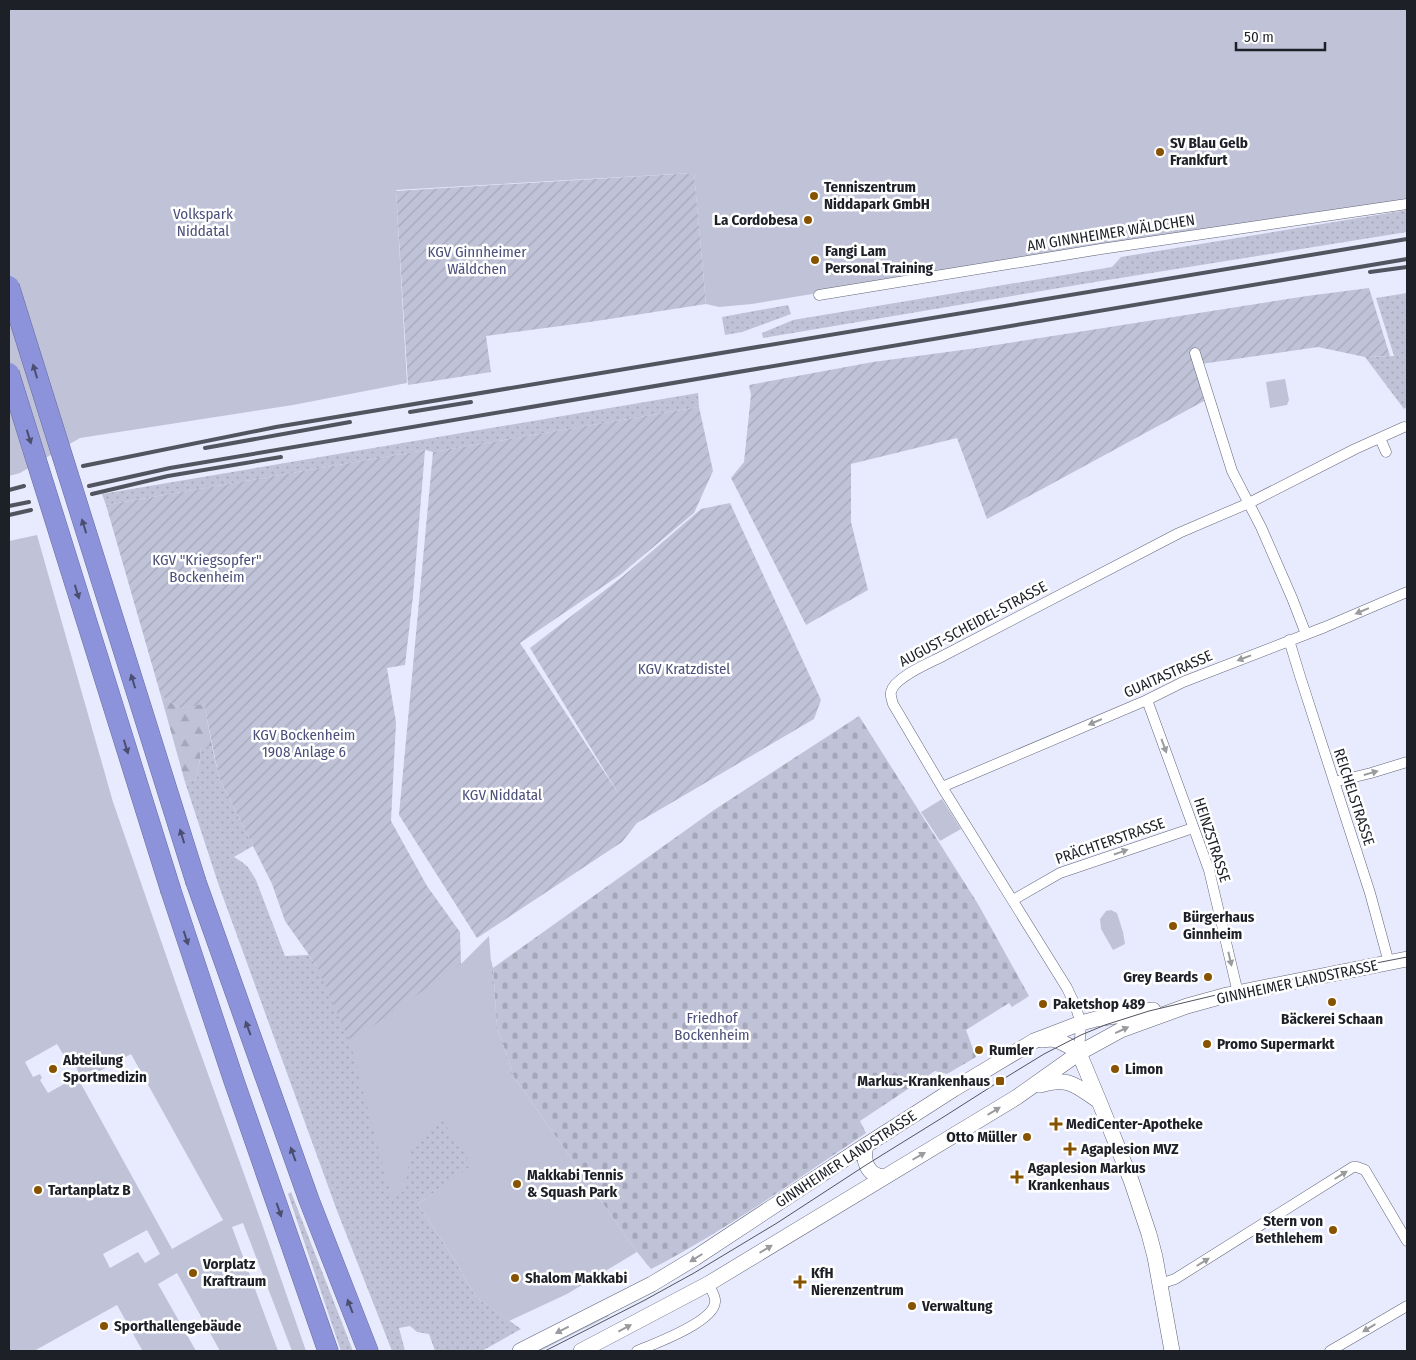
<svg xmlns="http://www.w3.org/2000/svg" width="1416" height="1360" viewBox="0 0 1416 1360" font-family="'Fira Sans Condensed',sans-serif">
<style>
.grass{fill:url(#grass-dots)}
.forest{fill:url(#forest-firs)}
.cemetery{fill:url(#cemetery-stones)}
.park{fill:#c0c3d8;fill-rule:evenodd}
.garden{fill:url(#garden-furrows)}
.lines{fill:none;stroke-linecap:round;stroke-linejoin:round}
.minor-casing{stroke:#616478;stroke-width:11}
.secondary-casing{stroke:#616478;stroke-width:16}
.motorway-casing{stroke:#666b9c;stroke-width:21}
.minor{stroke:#fff;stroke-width:10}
.secondary{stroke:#fff;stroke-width:15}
.motorway{stroke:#8c93da;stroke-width:20}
.tram{stroke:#52545f;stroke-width:1}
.rail{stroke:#52545f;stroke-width:4}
.motorway-bridge-casing{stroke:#666b9c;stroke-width:21;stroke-linecap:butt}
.motorway-bridge{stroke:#8c93da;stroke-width:20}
.oneway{fill:#4a4e6f}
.oneway2{fill:#9a9b9e}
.poi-dot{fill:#875300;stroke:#fff;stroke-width:2}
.labels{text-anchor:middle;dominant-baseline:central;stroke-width:5;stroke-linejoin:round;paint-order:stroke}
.poi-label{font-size:15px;font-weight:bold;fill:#1e2028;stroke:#fff;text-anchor:start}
.park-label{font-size:15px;fill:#4b4f7a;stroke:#fff}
.street-label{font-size:15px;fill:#1e2028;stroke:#fff}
</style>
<defs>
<pattern id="grass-dots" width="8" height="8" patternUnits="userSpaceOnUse" patternTransform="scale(1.25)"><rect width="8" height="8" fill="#c0c3d8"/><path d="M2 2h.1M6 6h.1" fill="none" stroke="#a5a7b9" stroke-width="1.8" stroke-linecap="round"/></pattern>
<pattern id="forest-firs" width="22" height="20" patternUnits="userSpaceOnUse" patternTransform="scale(1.25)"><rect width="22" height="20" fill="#c0c3d8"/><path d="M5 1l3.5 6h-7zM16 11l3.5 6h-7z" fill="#a5a7b9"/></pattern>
<pattern id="cemetery-stones" width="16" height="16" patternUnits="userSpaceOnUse" patternTransform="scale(1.25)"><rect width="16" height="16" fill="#c0c3d8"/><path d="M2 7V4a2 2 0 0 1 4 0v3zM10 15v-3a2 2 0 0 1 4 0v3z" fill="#a5a7b9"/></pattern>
<pattern id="garden-furrows" width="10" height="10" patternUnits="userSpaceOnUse" patternTransform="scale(1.25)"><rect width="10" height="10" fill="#c0c3d8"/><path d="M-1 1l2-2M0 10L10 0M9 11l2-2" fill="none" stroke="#a5a7b9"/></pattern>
</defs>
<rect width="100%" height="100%" fill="#e8ebfe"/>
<!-- grass -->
<path class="grass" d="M1407,210V232L1095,282L763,338L762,333L793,320L1112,267L1121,257Z
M1407,293V407L1404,409L1365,357L1394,356L1376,298Z
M788,305L791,314L742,332L725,335L722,317Z
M698,393L699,407L433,452L425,450L106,505L102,494Z
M201,746H212L219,778L253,846L234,857L242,862L248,867L256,880L285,956L309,955L318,969L461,964L491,960L493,968L497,1026L514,1077L506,1080L473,1165L418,1204L454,1259L476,1297L521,1329L482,1351H435L429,1334L417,1332L410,1326L399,1328L405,1351H392L336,1208L219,886L185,782L196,779L200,759Z
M291,1192L353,1351H341L288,1194Z
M608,1313L609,1316L540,1351H534Z"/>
<!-- forest -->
<path class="forest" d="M161,696L180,708L204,703L212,746L201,747L200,759L196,779L185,782Z"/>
<!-- cemetery -->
<path class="cemetery" d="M859,716L978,904L1029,996L1012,1007L1009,1003L966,1030L976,1057L947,1074L935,1071L860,1121L866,1133C796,1180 726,1230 651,1269L637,1252L514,1077L497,1026L493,968L714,810Z"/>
<!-- park -->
<path class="park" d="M9,9H1407V201L1212,228L752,304L719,307L706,304L694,173L396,190L407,383L293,405L80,438L20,473L9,476Z
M1285,379L1289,400L1287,405L1270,408L1266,382Z
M37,535L113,802L185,1010L262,1224L306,1351H292L243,1223L232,1227L278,1351H220L177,1273L158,1284L196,1351H140L142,1350L117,1305L34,1351H9V541ZM57,1044L66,1059L63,1061L65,1065L73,1061L80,1075L48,1093L40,1080L42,1078L40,1074L33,1077L25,1062ZM131,1054L223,1220L172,1249L80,1082ZM147,1230L160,1254L145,1263L138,1252L110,1268L103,1254Z
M942,799L961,829L940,841L921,812Z
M1111,910L1117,913L1123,932L1125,944L1113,950L1101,929L1100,919L1106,911Z
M489,936L496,1027L512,1077H514L637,1252L567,1294L509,1321L476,1297L454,1259L418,1204L472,1165L443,1121L411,1146L405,1190L392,1199L350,1042L461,964Z"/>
<!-- garden -->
<path class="garden" d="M694,173L706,304L590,322L486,336L491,372L408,385L396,191Z
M1369,288L1390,356L1365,357L1318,347L1194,365L1204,401L987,519L957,438L851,464V522L868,590L806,625L731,478L744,462L751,395L749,385L873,362L977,348L1307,296Z
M699,407L713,471L694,513L620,575L520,643L620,796L530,648L622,577L701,509L730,503L821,700L814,719L637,823L622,842L477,938L399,815L433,452Z
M425,450L413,596L405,665L387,668L396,722L391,821L427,886L460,932L461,964L350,1042L318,969L309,955L285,921L272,884L219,778L204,704L180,708L161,696L106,505Z"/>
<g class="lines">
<!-- minor casing -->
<g class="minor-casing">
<path id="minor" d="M819,295L1101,249L1407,204
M1195,353L1232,471L1261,527L1292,598L1306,634
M1380,438L1386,452
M1289,640L1300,676L1370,893L1389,963
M1147,700L1209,870L1238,993
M1334,782L1371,773L1407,762
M942,787L1147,700L1183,682L1325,627L1407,592
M1013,900L1060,873L1193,828
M1079,1053L1081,1023L1075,1005L1067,988L942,787L893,704C892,700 890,696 891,692C894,678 927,664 939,658L1179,533L1249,503L1355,449L1404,427
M1160,1284L1175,1279L1353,1167H1357L1365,1170L1407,1241
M637,1351C654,1344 714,1322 715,1302C716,1296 711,1290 708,1284
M1330,1351L1407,1306"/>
</g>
<!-- secondary casing -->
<g class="secondary-casing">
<path id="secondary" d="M1041,1040L1052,1039L1059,1041L1069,1046L1079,1053L1099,1101L1131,1180L1149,1234L1155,1257L1172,1351
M1040,1085C1069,1076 1076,1086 1099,1101
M866,1145C862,1160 867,1175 883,1177
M520,1351L652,1284L695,1258L854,1153L954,1089L1034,1041L1081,1023L1096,1019L1153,1010
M581,1351L708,1284L1017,1097L1079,1053L1121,1030L1187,1006L1227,995L1407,959"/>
</g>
<!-- motorway casing -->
<g class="motorway-casing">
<path id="motorway" d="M196,882L309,1200L368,1351
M171,891L234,1081L328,1351"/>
</g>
<!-- minor -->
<use href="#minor" class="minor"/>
<!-- secondary -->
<use href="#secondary" class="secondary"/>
<!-- motorway -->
<use href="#motorway" class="motorway"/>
<!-- tram -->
<path class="tram" d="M545,1351L645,1300L694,1273L777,1223L866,1165L945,1116L1000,1081L1044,1054L1081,1035L1105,1025L1149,1011L1237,990L1407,957"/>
<!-- rail -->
<path class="rail" d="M1370,272L1407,267
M410,412L471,402
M205,448L350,422
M83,466L276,427L1407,239
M89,486L170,468L1407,259
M9,490L24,486
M92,494L168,476L281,457
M9,506L29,502
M9,515L31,510"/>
<!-- motorway-bridge casing -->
<g class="motorway-bridge-casing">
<path id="motorway-bridge" d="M9,286L196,882
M9,373L171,891"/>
</g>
<!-- motorway-bridge -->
<use href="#motorway-bridge" class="motorway-bridge"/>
</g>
<!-- one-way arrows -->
<defs><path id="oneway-solid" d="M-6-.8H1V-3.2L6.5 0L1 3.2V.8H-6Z" transform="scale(1.25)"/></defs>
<g class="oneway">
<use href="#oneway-solid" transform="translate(35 371) rotate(-107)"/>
<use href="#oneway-solid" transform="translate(29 437) rotate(73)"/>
<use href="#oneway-solid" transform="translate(84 526) rotate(-107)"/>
<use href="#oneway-solid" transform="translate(77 592) rotate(73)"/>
<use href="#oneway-solid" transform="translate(133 681) rotate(-107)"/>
<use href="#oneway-solid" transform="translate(126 747) rotate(73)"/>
<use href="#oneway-solid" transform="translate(182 836) rotate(-107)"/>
<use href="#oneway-solid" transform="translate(186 938) rotate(72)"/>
<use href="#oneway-solid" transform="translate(248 1028) rotate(-110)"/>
<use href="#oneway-solid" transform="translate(293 1154) rotate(-110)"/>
<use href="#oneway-solid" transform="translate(279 1210) rotate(71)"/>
<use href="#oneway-solid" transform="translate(350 1306) rotate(-111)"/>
</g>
<g class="oneway2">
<use href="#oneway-solid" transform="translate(1362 611) rotate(157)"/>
<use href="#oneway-solid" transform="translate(1244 658) rotate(159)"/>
<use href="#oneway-solid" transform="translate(1095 722) rotate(157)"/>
<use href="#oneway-solid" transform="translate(1164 746) rotate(70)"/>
<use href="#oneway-solid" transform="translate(1371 773) rotate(-16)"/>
<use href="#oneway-solid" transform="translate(1121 852) rotate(-19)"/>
<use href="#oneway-solid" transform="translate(1230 959) rotate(77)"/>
<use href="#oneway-solid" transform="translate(1122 1030) rotate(-25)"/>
<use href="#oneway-solid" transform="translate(994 1111) rotate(-31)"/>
<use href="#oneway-solid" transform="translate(919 1156) rotate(-30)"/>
<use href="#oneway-solid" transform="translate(1341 1175) rotate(-32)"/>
<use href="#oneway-solid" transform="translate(766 1249) rotate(-31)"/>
<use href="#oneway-solid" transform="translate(696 1258) rotate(148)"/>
<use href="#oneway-solid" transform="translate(1203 1262) rotate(-32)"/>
<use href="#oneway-solid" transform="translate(625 1328) rotate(-28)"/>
<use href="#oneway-solid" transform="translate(1369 1328) rotate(149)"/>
<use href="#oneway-solid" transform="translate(562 1330) rotate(153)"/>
</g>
<!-- markers -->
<g class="poi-dot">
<circle cx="1160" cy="152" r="5"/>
<circle cx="814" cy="196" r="5"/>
<circle cx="808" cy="220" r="5"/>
<circle cx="815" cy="260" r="5"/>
<circle cx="1173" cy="926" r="5"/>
<circle cx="1208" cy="977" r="5"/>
<circle cx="1332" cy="1002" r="5"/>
<circle cx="1043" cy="1004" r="5"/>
<circle cx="1207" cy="1044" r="5"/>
<circle cx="979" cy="1050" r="5"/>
<circle cx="53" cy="1069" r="5"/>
<circle cx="1115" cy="1069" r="5"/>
<rect x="995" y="1076" width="10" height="10" rx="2.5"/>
<path d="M1053.5 1116.5h5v5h5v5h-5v5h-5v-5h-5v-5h5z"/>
<circle cx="1027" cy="1137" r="5"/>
<path d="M1067.5 1141.5h5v5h5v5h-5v5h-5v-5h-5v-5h5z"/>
<path d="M1014.5 1169.5h5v5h5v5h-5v5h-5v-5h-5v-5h5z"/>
<circle cx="517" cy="1184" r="5"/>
<circle cx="38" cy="1190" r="5"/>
<circle cx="1333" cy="1230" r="5"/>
<circle cx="193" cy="1273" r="5"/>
<circle cx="515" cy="1278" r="5"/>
<path d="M797.5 1274.5h5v5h5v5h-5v5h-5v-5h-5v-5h5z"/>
<circle cx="912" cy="1306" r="5"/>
<circle cx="104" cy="1326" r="5"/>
</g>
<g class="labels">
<!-- poi labels -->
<g class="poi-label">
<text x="1170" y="143">SV Blau Gelb<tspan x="1170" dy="17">Frankfurt</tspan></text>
<text x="824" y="187">Tenniszentrum<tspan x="824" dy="17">Niddapark GmbH</tspan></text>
<text x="798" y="220" text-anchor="end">La Cordobesa</text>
<text x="825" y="251">Fangi Lam<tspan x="825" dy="17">Personal Training</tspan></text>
<text x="1183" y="917">Bürgerhaus<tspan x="1183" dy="17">Ginnheim</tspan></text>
<text x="1198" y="977" text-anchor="end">Grey Beards</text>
<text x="1053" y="1004">Paketshop 489</text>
<text x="1332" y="1019" text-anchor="middle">Bäckerei Schaan</text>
<text x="1217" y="1044">Promo Supermarkt</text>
<text x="989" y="1050">Rumler</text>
<text x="63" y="1060">Abteilung<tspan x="63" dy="17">Sportmedizin</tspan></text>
<text x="1125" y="1069">Limon</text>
<text x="990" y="1081" text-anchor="end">Markus-Krankenhaus</text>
<text x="1066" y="1124">MediCenter-Apotheke</text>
<text x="1017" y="1137" text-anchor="end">Otto Müller</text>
<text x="1081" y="1149">Agaplesion MVZ</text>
<text x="1028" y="1168">Agaplesion Markus<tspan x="1028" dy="17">Krankenhaus</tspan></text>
<text x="527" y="1175">Makkabi Tennis<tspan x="527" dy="17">&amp; Squash Park</tspan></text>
<text x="48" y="1190">Tartanplatz B</text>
<text x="1323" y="1221" text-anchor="end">Stern von<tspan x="1323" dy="17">Bethlehem</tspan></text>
<text x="203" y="1264">Vorplatz<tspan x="203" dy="17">Kraftraum</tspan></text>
<text x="811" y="1273">KfH<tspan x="811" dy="17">Nierenzentrum</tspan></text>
<text x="525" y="1278">Shalom Makkabi</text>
<text x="922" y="1306">Verwaltung</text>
<text x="114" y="1326">Sporthallengebäude</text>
</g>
<!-- park labels -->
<g class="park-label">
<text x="203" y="214">Volkspark<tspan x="203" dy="17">Niddatal</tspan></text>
<text x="477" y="252">KGV Ginnheimer<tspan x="477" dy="17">Wäldchen</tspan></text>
<text x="207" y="560">KGV "Kriegsopfer"<tspan x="207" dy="17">Bockenheim</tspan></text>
<text x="684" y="669">KGV Kratzdistel</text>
<text x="304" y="735">KGV Bockenheim<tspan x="304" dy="17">1908 Anlage 6</tspan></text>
<text x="502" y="795">KGV Niddatal</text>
<text x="712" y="1018">Friedhof<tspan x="712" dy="17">Bockenheim</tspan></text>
</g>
<!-- street labels -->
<g class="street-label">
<text transform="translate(1111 233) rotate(-9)">AM GINNHEIMER WÄLDCHEN</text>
<text transform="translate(973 624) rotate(-28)">AUGUST-SCHEIDEL-STRASSE</text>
<text transform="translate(1168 674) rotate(-24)">GUAITASTRASSE</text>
<text transform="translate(1354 797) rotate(72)">REICHELSTRASSE</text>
<text transform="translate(1212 840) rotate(72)">HEINZSTRASSE</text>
<text transform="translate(1110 841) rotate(-19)">PRÄCHTERSTRASSE</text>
<text transform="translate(1297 982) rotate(-12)">GINNHEIMER LANDSTRASSE</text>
<text transform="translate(846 1159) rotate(-33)">GINNHEIMER LANDSTRASSE</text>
</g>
</g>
<!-- border -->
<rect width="1416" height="1360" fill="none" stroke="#1e2028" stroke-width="20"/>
<!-- scale -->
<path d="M1236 42v8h89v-8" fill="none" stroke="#1e2028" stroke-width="2.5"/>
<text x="1244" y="42" font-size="15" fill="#1e2028" stroke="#ffffff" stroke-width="4" paint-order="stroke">50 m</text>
</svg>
